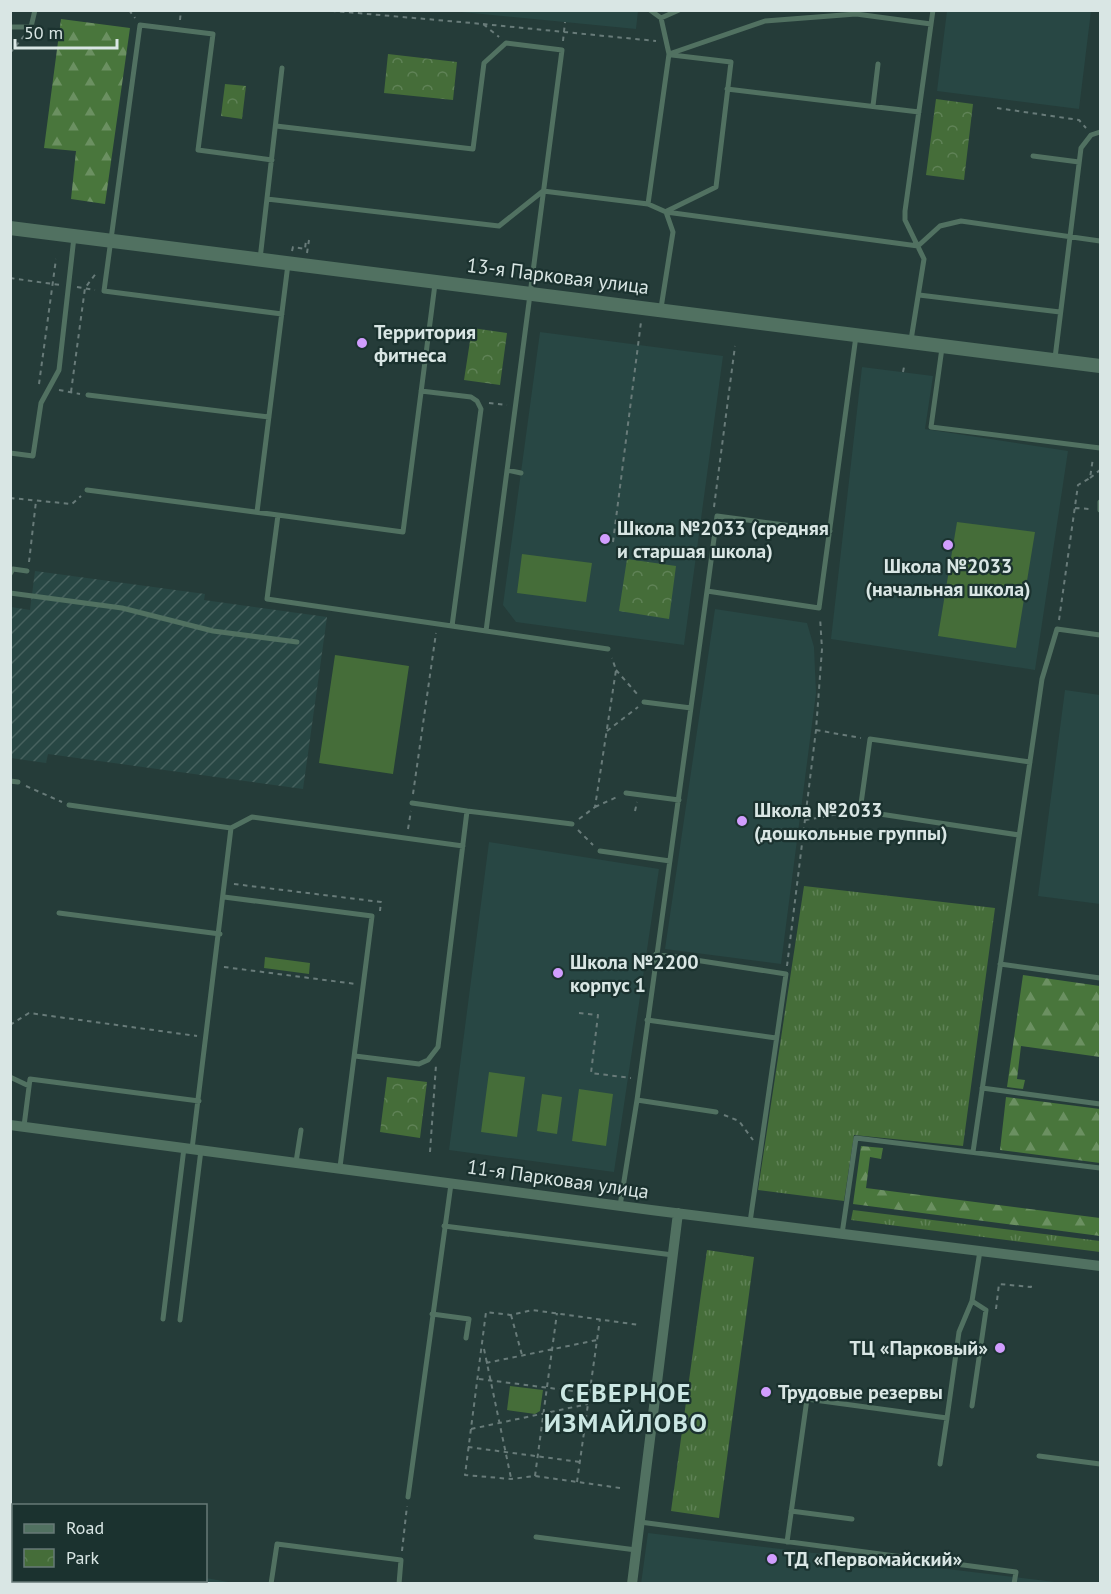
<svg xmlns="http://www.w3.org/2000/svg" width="1111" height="1594" viewBox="0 0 1111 1594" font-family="'PT Sans',sans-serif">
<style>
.built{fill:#284744}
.industrial{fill:url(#industrial-furrows)}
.grass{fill:url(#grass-tufts)}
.forest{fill:url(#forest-firs)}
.park{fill:url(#park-crowns)}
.pitch{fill:#456d39}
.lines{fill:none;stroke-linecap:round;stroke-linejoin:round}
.path{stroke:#687b79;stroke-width:2;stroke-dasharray:4.5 4.5;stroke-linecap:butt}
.service{stroke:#517161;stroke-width:5}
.minor{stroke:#517161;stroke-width:10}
.tertiary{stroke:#517161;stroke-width:14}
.poi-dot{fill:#d19dfe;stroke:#1b322f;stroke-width:2}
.labels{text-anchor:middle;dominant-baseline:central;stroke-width:4.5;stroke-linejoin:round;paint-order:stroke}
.street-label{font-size:20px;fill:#d9e6e4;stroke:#1b322f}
.poi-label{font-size:20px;font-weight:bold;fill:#d9e6e4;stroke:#1b322f;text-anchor:start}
.district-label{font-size:26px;font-weight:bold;letter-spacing:1.5px;fill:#cbe7e3;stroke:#1b322f}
</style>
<defs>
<pattern id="industrial-furrows" width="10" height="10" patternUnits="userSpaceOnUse" patternTransform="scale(1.5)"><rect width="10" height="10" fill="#284744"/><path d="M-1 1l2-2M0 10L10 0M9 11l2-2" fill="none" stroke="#47625f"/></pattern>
<pattern id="grass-tufts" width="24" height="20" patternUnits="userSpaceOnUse" patternTransform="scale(1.5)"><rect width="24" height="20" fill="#456d39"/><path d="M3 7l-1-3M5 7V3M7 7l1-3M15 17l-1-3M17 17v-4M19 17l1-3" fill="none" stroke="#5f8256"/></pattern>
<pattern id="forest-firs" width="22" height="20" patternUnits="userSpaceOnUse" patternTransform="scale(1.5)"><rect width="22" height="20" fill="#49763c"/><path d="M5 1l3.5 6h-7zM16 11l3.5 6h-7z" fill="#6b9061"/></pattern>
<pattern id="park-crowns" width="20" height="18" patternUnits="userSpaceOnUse" patternTransform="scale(1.5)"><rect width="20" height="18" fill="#456d39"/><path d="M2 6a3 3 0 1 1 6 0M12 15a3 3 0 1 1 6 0" fill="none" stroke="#5f8256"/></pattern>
</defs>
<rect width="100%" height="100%" fill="#253c39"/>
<!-- built -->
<path class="built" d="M451,11H638L636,29Z
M947,11H1091L1079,109L937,91Z
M540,332L723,356L684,645L516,622L503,605Z
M862,367L933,376L925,429L1068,451L1035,670L831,639Z
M715,609L807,623L814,647L816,693L781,964L665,949Z
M1065,690L1100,695V904L1038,896Z
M489,842L659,869L614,1172L449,1150Z
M13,1509L14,1580L206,1578L234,1583L11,1584L10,1511Z
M648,1533L1063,1583L641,1584Z"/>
<!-- industrial -->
<path class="industrial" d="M35,571L205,594L204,600L327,617L303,789L48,754L46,763L11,758V607L30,610Z"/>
<!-- grass -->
<path class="grass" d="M804,886L995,908L963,1146L854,1135L844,1201L758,1190Z
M853,1210L1100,1241V1252L851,1220Z
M707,1250L754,1257L719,1518L671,1511Z"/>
<!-- forest -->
<path class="forest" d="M61,19L130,28L105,204L71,199L76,151L44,148Z
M1023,975L1100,986V1057L1021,1046L1017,1079L1025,1080L1023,1089L1007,1087Z
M1006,1097L1100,1109V1163L1000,1150Z
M861,1146L883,1148L881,1159L870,1157L866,1188L1100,1218V1236L853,1204Z"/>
<!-- park -->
<path class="park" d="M388,54L457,62L453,100L384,93Z
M225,84L246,86L242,119L221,116Z
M936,99L973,104L964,180L926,175Z
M472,328L507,333L500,385L464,380Z
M627,559L676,566L669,619L619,611Z
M387,1077L427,1082L420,1138L380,1132Z"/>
<!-- pitch -->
<path class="pitch" d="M957,522L1035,532L1016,648L938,636Z
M522,554L592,563L586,602L517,593Z
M335,655L409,666L393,774L319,763Z
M265,957L310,963L309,974L264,968Z
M489,1072L525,1077L517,1137L481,1132Z
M579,1089L613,1094L606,1146L572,1141Z
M542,1094L562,1097L557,1134L537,1131Z
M510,1386L543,1390L540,1411L535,1414L507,1410Z
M10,1528H13L14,1580L30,1581V1583H11Z"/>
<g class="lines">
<!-- path -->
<path class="path" d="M129,10L135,18
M322,10L483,24L499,37
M180,20L181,10
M483,24L656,41
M563,41L565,22
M10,53L24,36
M997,108L1079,120L1086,128
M292,251L293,247L305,249L306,240
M307,253L309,240
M10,278L60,285
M77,287L95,290
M644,295L645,285
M903,372L904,367
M39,384L56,259
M59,390L80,394
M71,392L85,288L97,272
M489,403L507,405
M1090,478L1100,470
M10,498L72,504L81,496
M714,507L735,346
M1075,508L1090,509
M613,542L641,322
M29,562L36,501
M1059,620L1078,485L1090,478L1093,458
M616,670L638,695
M816,730L861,738
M607,731L638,707
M26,786L62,802
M413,794L436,633
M595,807L617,797
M635,811L637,802
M579,819L595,807L616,670L612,658
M805,820L851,812
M408,829L411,811
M578,830L593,845
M234,884L381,902L380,911
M787,966L816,730L822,649L820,617
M224,967L356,984
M579,1013L598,1015L591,1073L631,1078
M10,1025L29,1013L197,1036
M724,1115L739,1121L753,1140
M430,1152L436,1065
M996,1309L999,1284L1031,1287V1283
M511,1315L522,1355
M484,1349L511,1478
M486,1363L597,1340
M479,1379L589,1393
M471,1429L588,1404
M468,1447L580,1462
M535,1476L557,1313
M577,1482L600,1319
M620,1488L535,1476L511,1479L465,1475L486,1312L511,1315L532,1310L639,1325
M402,1551L407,1506
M168,1584L169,1580"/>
<!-- service -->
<path class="service" d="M661,18L679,10
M10,27H31L35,10
M669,54L765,21L856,14L931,24
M727,89L919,112
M873,106L878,64
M276,126L473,149L484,63L506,43L562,50L486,631L608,649
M1033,156L1079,162
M272,160L198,150L213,34L140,25L104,291L282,314
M267,199L499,226L543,191L648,204L666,212L673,232L661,308
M648,204L669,54L661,18L650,10
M667,211L716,187L731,62L672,55
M666,212L918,246L940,226L961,221L1100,241
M260,259L282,68
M919,295L1060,312
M911,340L924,259L905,220V211L933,10
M942,348L931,427L1100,448
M1055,358L1081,148L1091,135L1100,132
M421,391L471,397L477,401L481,409L452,626
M88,395L269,417
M10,453L33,456L41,403L59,370L74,237
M507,470L521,473
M87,490L278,515L267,599L486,631
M1100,502V510
M257,512L288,264
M278,515L403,532L435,284
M10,574L13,569L27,571
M707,591L717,516L830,531
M10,593L122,608L213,631L297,642
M644,702L691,708
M10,781L18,782
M626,793L679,800
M412,803L467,811
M69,805L231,828L192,1149
M231,828L252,817L463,846
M1019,835L860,811L870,739L1030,762
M600,851L670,861
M224,897L372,916L340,1167
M59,913L220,934
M656,954L786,974L750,1222
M1000,964L1100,978
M647,1020L776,1038
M355,1056L419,1064L428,1060L438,1047L467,811L572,824
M10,1077L29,1086
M982,1088L1100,1104
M637,1100L716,1112
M24,1126L30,1079L199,1101
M973,1152L1042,679L1057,629L1100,635
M296,1162L301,1130
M620,1206L637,1100L707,591L819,608L856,336
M444,1226L673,1255
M842,1234L856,1138L1100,1168
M432,1314L469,1319L466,1338
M163,1319L184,1148
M180,1320L201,1150
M972,1406L986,1310L972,1301L980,1251
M1039,1456L1100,1464
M940,1464L947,1418
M408,1497L451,1184
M791,1511L852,1519
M640,1522L1016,1572L1014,1584
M536,1537L636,1550
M787,1542L807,1399L947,1418L959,1332L972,1301
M271,1584L277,1544L401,1560L399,1584"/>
<!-- minor -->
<path class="minor" d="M10,1125L651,1210L1100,1266
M632,1584L678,1213"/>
<!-- tertiary -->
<path class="tertiary" d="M10,228L1100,366"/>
</g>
<!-- markers -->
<g class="poi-dot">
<circle cx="362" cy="343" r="6"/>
<circle cx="605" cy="539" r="6"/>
<circle cx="948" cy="545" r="6"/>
<circle cx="742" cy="821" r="6"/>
<circle cx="558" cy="973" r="6"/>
<circle cx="1000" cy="1348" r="6"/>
<circle cx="766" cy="1392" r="6"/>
<circle cx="772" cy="1559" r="6"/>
</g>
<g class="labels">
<!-- street labels -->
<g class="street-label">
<text transform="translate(558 276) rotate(7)">13-я Парковая улица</text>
<text transform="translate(558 1179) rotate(8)">11-я Парковая улица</text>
</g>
<!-- poi labels -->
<g class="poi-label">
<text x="374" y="332">Территория<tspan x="374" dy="23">фитнеса</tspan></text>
<text x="617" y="528">Школа №2033 (средняя<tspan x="617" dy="23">и старшая школа)</tspan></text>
<text x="948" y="566" text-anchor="middle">Школа №2033<tspan x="948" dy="23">(начальная школа)</tspan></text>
<text x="754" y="810">Школа №2033<tspan x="754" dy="23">(дошкольные группы)</tspan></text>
<text x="570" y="962">Школа №2200<tspan x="570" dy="23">корпус 1</tspan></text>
<text x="988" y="1348" text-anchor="end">ТЦ «Парковый»</text>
<text x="778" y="1392">Трудовые резервы</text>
<text x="784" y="1559">ТД «Первомайский»</text>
</g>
<!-- district labels -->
<g class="district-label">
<text x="626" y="1392">СЕВЕРНОЕ<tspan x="626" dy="30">ИЗМАЙЛОВО</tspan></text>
</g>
</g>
<!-- border -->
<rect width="1111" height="1594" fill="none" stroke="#d9e6e4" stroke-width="24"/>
<!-- legend -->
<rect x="12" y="1504" width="195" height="78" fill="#1b322f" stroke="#677a77" stroke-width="1.5"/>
<rect x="24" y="1524" width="30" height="9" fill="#517161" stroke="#677a77" stroke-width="1.5"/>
<text x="66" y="1534" font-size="18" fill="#d9e6e4">Road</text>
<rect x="24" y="1549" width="30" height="18" fill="url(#park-crowns)" stroke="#677a77" stroke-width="1.5"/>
<text x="66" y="1564" font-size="18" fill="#d9e6e4">Park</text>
<!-- scale -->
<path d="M15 39v9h102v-9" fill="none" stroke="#d9e6e4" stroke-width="3"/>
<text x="24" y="39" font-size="18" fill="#d9e6e4" stroke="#1b322f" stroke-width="4.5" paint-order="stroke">50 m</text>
</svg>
